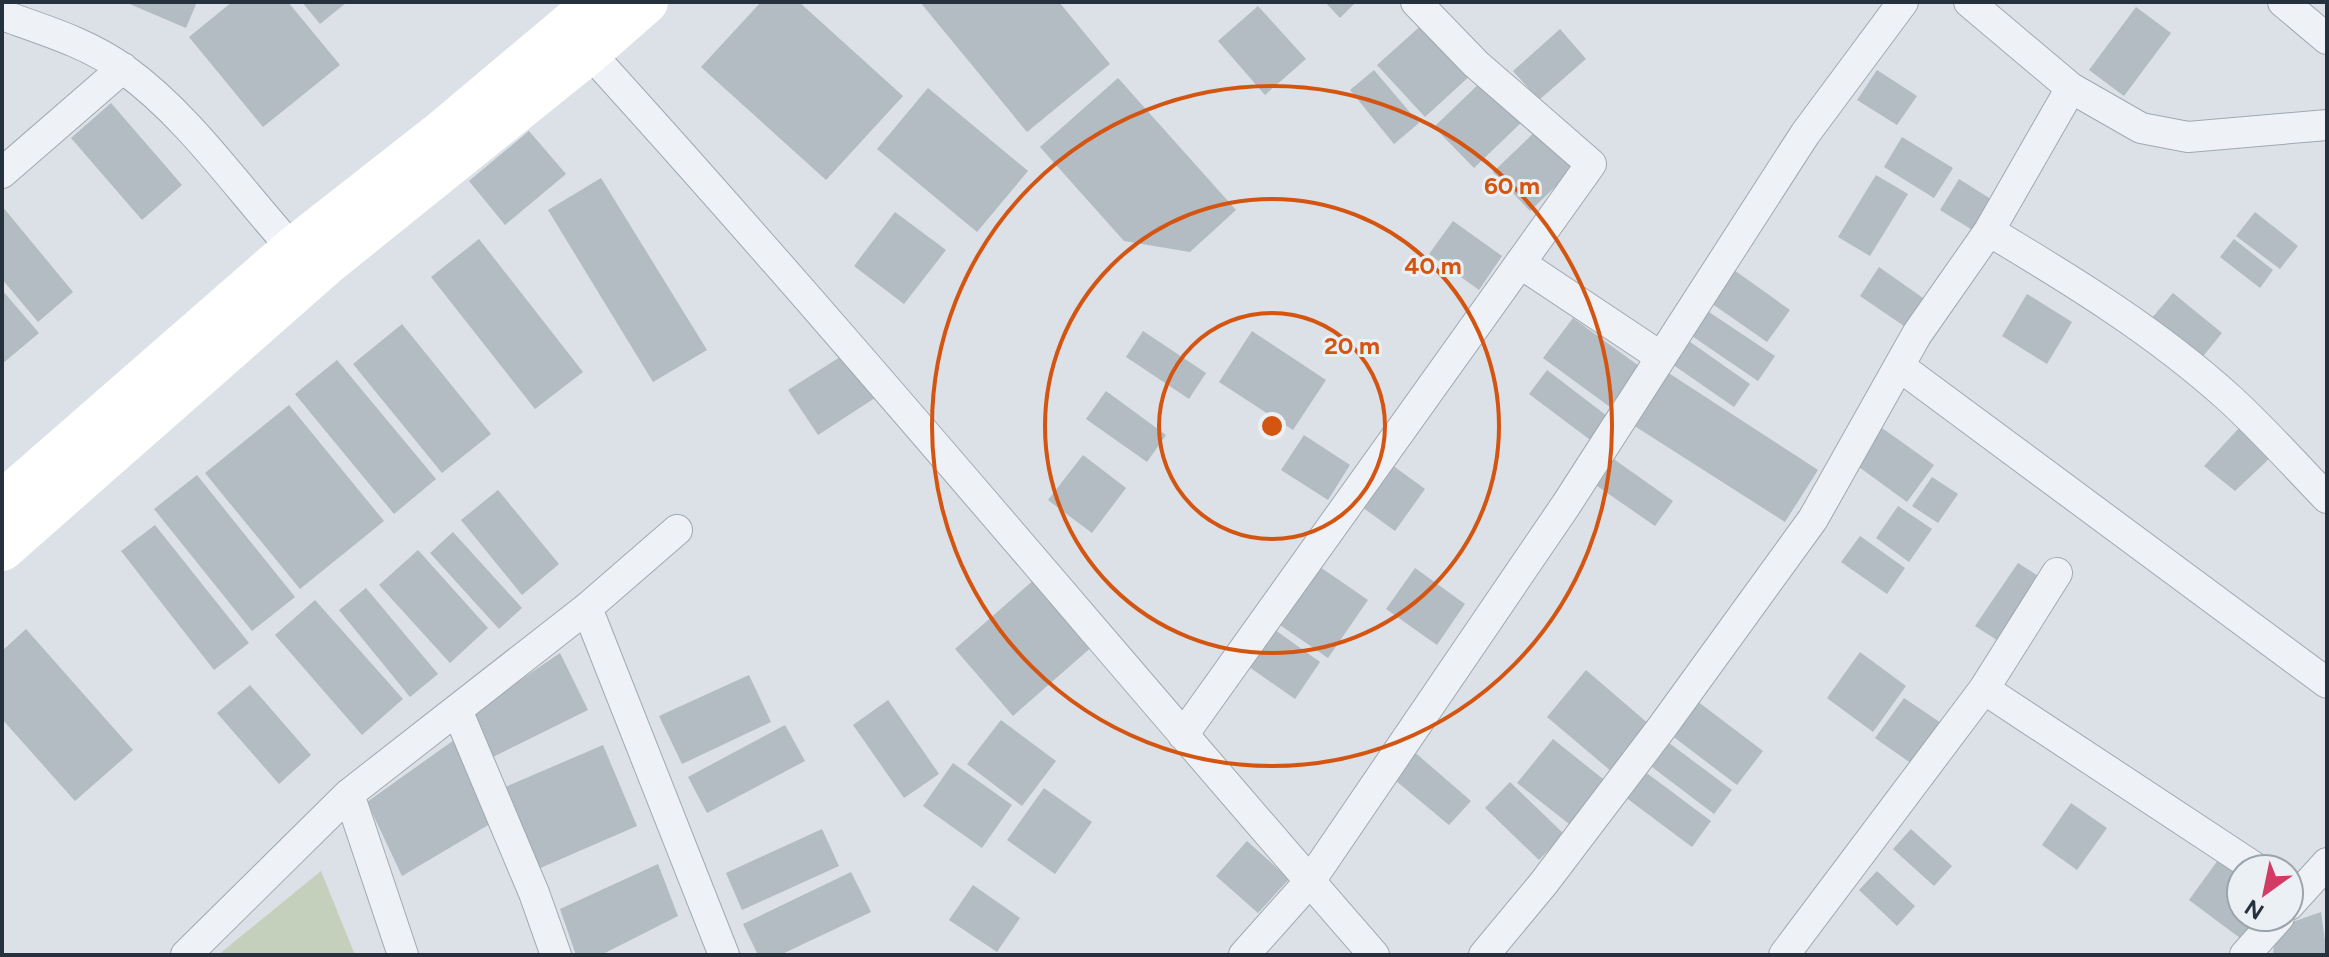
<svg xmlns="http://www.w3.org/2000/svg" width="2329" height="957" viewBox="0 0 2329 957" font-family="Figtree,sans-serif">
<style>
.green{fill:#c4d0bc}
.building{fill:#b3bbc3}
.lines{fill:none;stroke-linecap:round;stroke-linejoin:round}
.street-casing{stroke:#a1a9b0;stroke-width:32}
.street{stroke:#eef1f5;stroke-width:30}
.secondary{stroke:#fff;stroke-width:44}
.ring{fill:none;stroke:#d45511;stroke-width:4}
.centre{fill:#d45511;stroke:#ebf0f4;stroke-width:4}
.ring-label{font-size:24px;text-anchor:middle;font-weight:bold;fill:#d45511;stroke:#ebf0f4;stroke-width:6;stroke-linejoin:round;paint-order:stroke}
</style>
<rect width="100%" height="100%" fill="#dbe1e6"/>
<!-- green -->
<path class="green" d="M321,871L355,955H218Z"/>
<!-- building -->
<path class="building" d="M125,2H197L186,28Z
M232,2H288L340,65L263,127L189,37Z
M302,2H347L320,24Z
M761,2H799L903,96L826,180L701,67Z
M920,2H1059L1110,64L1027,132Z
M1325,2H1356L1340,18Z
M1258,6L1306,59L1265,95L1218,41Z
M2136,7L2171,33L2124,96L2089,70Z
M1426,21L1473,73L1425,117L1377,65Z
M1560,29L1586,59L1539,100L1513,71Z
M1374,70L1419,123L1394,144L1350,90Z
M1877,70L1917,96L1897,125L1857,100Z
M1118,78L1236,210L1190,252L1124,241L1040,147Z
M1485,78L1525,119L1474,168L1434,127Z
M928,88L1028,171L977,232L877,149Z
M111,103L182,185L142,220L71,138Z
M1540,127L1577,166L1530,211L1493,172Z
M529,131L566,174L505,225L469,181Z
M1902,137L1953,168L1934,198L1884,167Z
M1876,175L1908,194L1870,256L1838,237Z
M601,178L707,350L653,382L548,210Z
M1959,179L1994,201L1974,231L1940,210Z
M2,206L73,292L38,322L2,279Z
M895,212L946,250L904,304L854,266Z
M2255,212L2298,246L2280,269L2236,236Z
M1453,221L1502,256L1479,290L1429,254Z
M479,239L583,372L535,409L431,277Z
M2234,239L2273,270L2260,288L2220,257Z
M1879,267L1923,298L1904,326L1860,296Z
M1734,270L1790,310L1767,342L1711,303Z
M2,290L39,333L2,364Z
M2173,293L2222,333L2200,360L2151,319Z
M2027,294L2072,322L2047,364L2002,336Z
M1703,308L1775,356L1758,381L1686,332Z
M1573,318L1639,366L1610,407L1543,358Z
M402,324L491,434L442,473L353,364Z
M1143,331L1206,373L1189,399L1126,357Z
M1252,331L1326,380L1293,430L1219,382Z
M1686,339L1750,384L1734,407L1669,362Z
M848,352L878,396L818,435L788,390Z
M337,360L436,479L394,514L295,394Z
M1547,370L1611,419L1593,442L1529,394Z
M1667,372L1818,470L1785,522L1633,425Z
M1106,391L1166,435L1147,462L1086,419Z
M289,405L384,521L300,589L205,473Z
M1875,423L1934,465L1907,502L1848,459Z
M2239,428L2271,457L2235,491L2204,466Z
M1304,435L1350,465L1328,500L1281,470Z
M1083,455L1126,488L1092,533L1048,500Z
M1608,455L1673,501L1655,526L1590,481Z
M1388,462L1425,489L1395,531L1358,504Z
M197,475L295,597L252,631L154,509Z
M1932,477L1958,494L1938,523L1912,506Z
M498,490L559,564L522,595L461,520Z
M1898,506L1932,529L1909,562L1876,538Z
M155,525L249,643L214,670L121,551Z
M453,532L522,608L499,629L430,553Z
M1860,536L1905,568L1887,594L1841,562Z
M418,550L488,628L450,663L379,585Z
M2018,563L2049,583L2006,646L1975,626Z
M1320,567L1368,600L1328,658L1280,625Z
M1415,568L1465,604L1437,645L1386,609Z
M1036,578L1094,645L1013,716L955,649Z
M366,588L438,674L410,697L339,610Z
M315,600L403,699L362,735L275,635Z
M1271,627L1320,662L1295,699L1245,664Z
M26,629L133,750L75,801L2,719V651Z
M1860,652L1906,686L1873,732L1827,698Z
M560,653L588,710L489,759L472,713Z
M1586,670L1650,725L1611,771L1547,717Z
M749,675L771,722L682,764L659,716Z
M250,685L311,755L279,784L217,713Z
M1904,698L1944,725L1915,766L1875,738Z
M888,700L939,774L904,798L853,725Z
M1697,701L1763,751L1737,785L1671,735Z
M1001,720L1056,761L1022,806L967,764Z
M785,725L805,761L707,813L688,777Z
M1553,739L1608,783L1573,827L1517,783Z
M454,740L500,818L402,876L367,802Z
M1669,743L1732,790L1714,814L1652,767Z
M603,745L637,826L538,869L503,788Z
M1411,749L1471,801L1449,825L1395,780Z
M953,763L1012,805L982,848L923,806Z
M1640,768L1711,821L1692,847L1621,794Z
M1510,782L1564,834L1539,860L1485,808Z
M1044,788L1092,822L1055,874L1007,840Z
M2071,803L2107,828L2077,870L2042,845Z
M822,829L839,866L742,910L726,873Z
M1911,829L1952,866L1934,886L1893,849Z
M1247,841L1289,879L1258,913L1216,876Z
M2221,856L2241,872V917H2263L2244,941L2189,900Z
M658,864L678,916L601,955H576L560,909Z
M1877,871L1915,906L1897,926L1859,890Z
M851,872L871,912L780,955H758L743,924Z
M973,885L1020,918L997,952L949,920Z
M2321,912L2327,955H2273L2275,928Z"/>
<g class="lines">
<!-- street casing -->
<g class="street-casing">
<path id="street" d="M1969,2L2071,88L2141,128L2188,137L2327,125
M2283,2L2327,39
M2,15C44,30 88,43 125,70C194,120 245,199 304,261
M589,52C857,347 1112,655 1374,955
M2,173L123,68
M1989,231C2073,281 2156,332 2229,398C2263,429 2294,464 2327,498
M1520,263L1661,357
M1899,366L2327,683
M587,608L724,955
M1984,689L2257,869
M457,710L534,893L556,955
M1183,735L1591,164L1476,64L1416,2
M349,794L403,955
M2289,905L2327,863
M186,955L349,794L587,608L677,530
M1244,955L1310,881L1566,505L1805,134L1903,2
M1484,955L1543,884L1663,726L1813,519L1917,334L1989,231L2071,88
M1784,955L1984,689L2057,573
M2245,955L2279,917"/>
</g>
<!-- street -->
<use href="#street" class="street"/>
<!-- secondary -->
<path class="secondary" d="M2,503L293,249L441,133L597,2
M2,549L328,262L589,52L646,2"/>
</g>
<!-- distance rings -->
<g class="ring">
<circle cx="1272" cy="426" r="113"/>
<circle cx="1272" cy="426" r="227"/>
<circle cx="1272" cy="426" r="340"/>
</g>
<circle cx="1272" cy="426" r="12" class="centre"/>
<g class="ring-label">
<text x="1512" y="194">60 m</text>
<text x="1433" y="274">40 m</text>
<text x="1352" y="354">20 m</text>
</g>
<!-- border -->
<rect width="2329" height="957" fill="none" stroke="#25313d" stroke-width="8"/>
<!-- north arrow -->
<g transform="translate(2265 893) rotate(213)"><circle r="38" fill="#ebf0f4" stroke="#9ca4ab" stroke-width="2"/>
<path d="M0-6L14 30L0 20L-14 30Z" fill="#d13b64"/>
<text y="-12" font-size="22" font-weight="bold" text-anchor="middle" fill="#25313d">N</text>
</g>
</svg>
